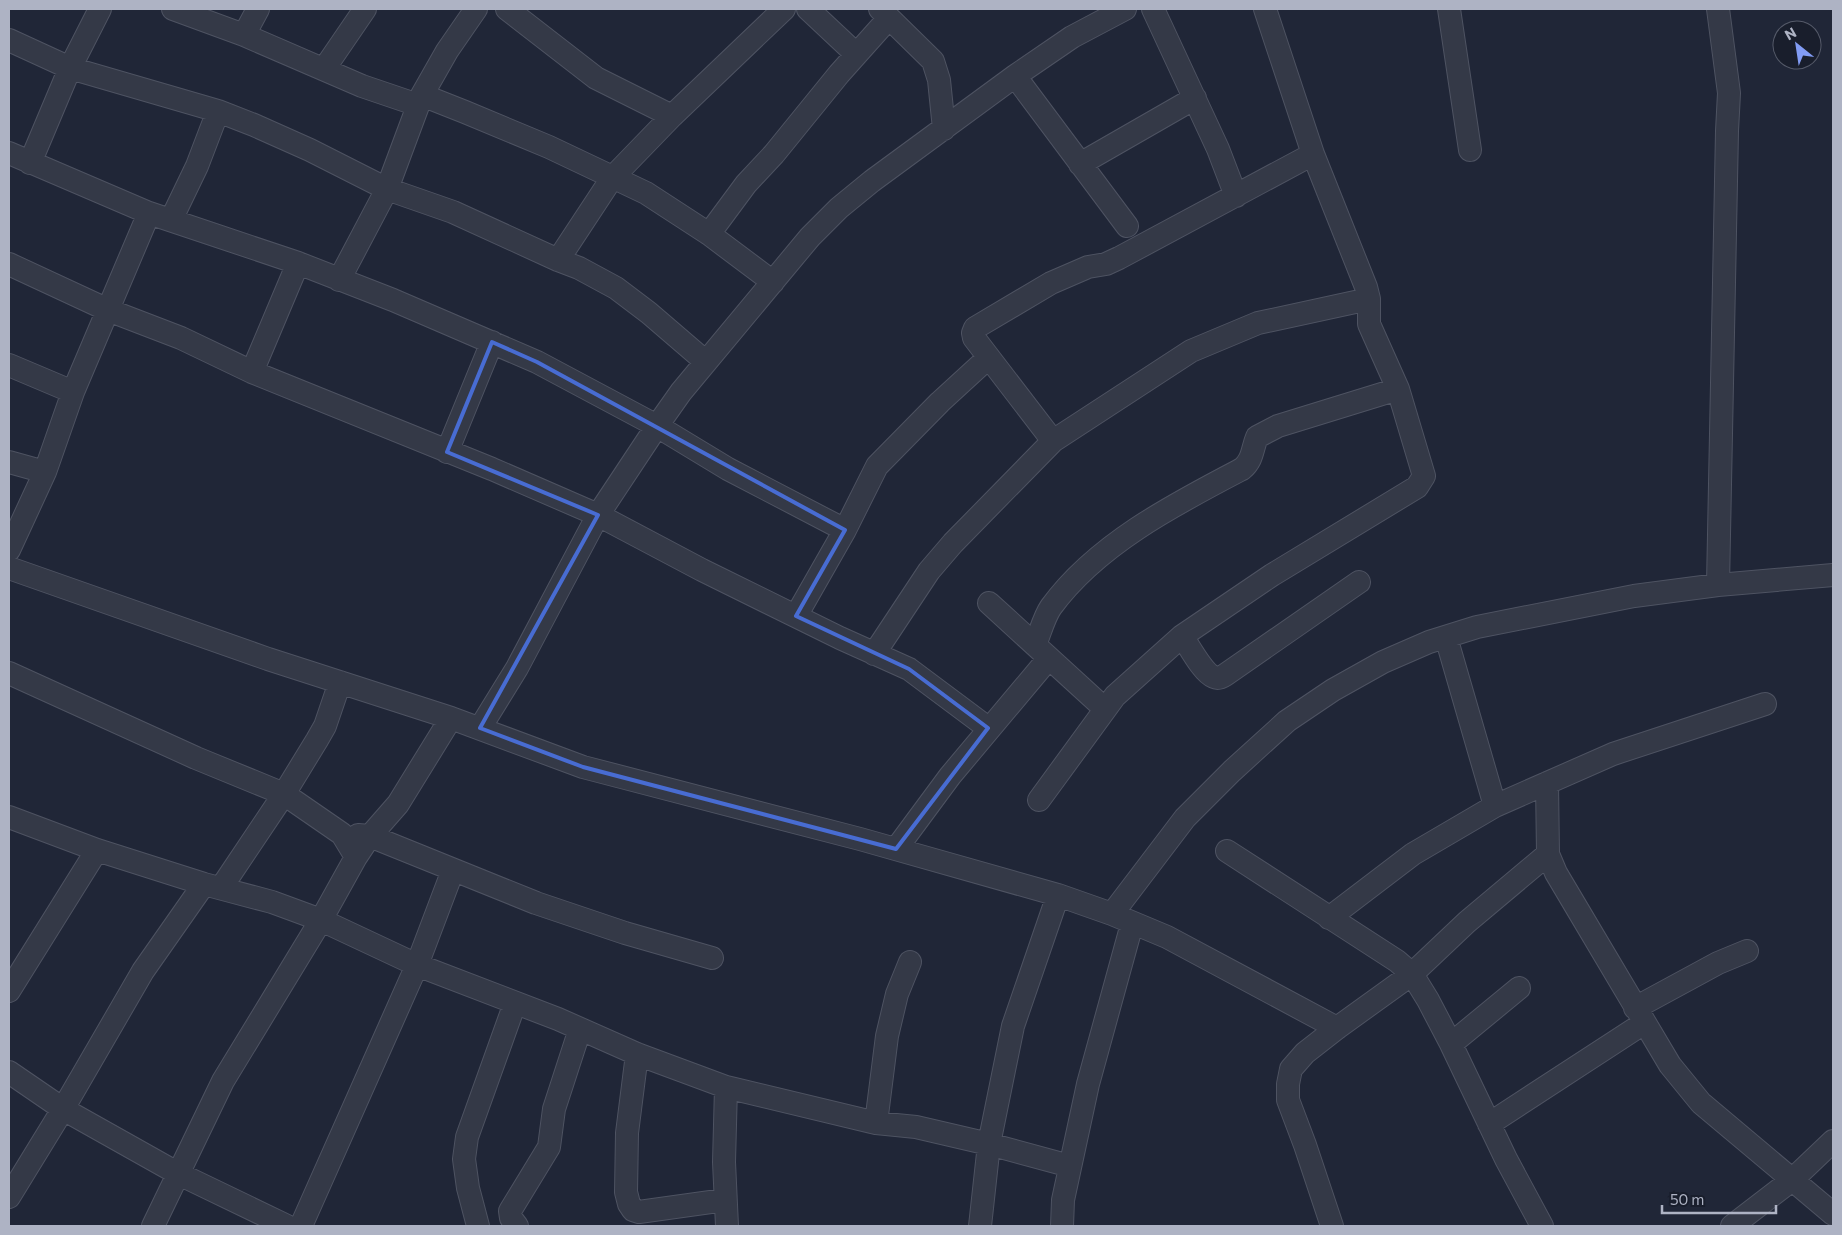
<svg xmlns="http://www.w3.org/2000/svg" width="1842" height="1235" viewBox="0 0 1842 1235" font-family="Commissioner,sans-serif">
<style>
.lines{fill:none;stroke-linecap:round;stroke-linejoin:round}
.minor-casing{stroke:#4e5362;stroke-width:24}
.minor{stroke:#343947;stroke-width:22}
.marked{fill:none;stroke:#486cd2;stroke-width:4;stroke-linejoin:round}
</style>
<rect width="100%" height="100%" fill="#202637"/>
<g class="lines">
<!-- minor casing -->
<g class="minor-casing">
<path id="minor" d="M173,9L244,35L362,86L418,105
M507,9L596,78L672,116
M808,9L856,54
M880,9L933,61L939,80L944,129
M1153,9L1218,149L1236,196
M1449,9L1470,150
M244,35L258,9
M9,40L70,68L218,111L254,125L310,150L387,189L453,212L558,260L579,268L616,288L649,313L706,362
M324,69L365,9
M1015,76L1127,226
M422,95L465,112L549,147L646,193L709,234L773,282
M9,153L149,213L298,263L393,300L537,362L657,426L728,469L845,530
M30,163L70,68L100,9
M1080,164L1195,98
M171,220L197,166L218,111
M709,234L746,184L774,154L839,74L889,18
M558,260L612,178L672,116L784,9
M9,264L108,310L181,338L252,372L492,469L598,515L702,570L840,638L909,669L988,728
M339,280L387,189L422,95L447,51L476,9
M9,365L73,392
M252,372L298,263
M1053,441L974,338L973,333L975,328L1051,283L1088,267L1106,264L1119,258L1313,154
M447,452L492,342
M9,462L45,472L73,392L149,213
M9,550L45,472
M9,568L268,659L451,718L583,767L860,839L1058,895L1112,914L1167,937L1337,1028
M1718,585L1727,131L1729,93L1718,9
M989,603L1105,709
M796,616L845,530L877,466L940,402L988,358
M1182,636C1189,646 1203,673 1214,677C1218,679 1222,677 1225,675L1359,582
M1446,637L1495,806
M1035,645C1040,633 1044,617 1051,607C1097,544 1175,504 1242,469C1253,460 1252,449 1257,437L1278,426L1398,389
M874,654L929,571L953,543L1053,441L1191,351L1258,323L1369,299
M9,673L196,758L284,794L342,834L356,857
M480,728L517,668L598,515L657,426L681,392L810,237L839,208L872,181L1015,76L1072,37L1125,9
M1547,783L1548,854L1556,873L1670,1065L1701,1103L1833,1214
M1039,800L1115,696L1182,636L1272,575L1417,487L1424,476L1398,389L1369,324V299L1366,287L1313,154L1265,9
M9,817L97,850L204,884L272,902L321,920L417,965L558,1019L637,1054L726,1087L876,1123L916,1127L989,1144L1070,1166
M358,835L370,836L536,903L625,933L712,958
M896,849L950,776L1049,658
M1227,851L1397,961L1412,974L1428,1000L1451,1044L1506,1159L1542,1226
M221,888L284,794L317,740L325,726L340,682
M1112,914L1185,818L1232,771L1287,721L1333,690L1383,662L1429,642L1477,627L1634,596L1718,585L1833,575
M1329,918L1413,854L1495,806L1613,754L1765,704
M9,991L97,850
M1635,1008L1718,963L1747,951
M1451,1044L1519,988
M637,1054L627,1133L626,1192L629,1204L633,1210L639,1212L725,1200
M9,1072L63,1109L177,1173L287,1226
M726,1087L724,1162L727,1226
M876,1123L887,1036L897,994L910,962
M1489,1124L1644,1023
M9,1197L63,1109L143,971L204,884
M153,1226L223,1081L321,920L356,857L370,836L398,804L451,718
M301,1226L417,965L453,870
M478,1226L468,1188L464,1159L467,1137L515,1003
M517,1226L511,1218L510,1211L549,1147L554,1109L580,1029
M980,1226L989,1144L1013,1026L1058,895
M1062,1226L1063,1200L1088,1084L1132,924
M1332,1226L1305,1145L1288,1100V1084L1291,1069L1305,1053L1337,1028L1412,974L1467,922L1548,854
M1732,1226L1792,1180L1833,1141"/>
</g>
<!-- minor -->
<use href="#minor" class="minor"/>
</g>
<!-- marked area -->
<path class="marked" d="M492,342L537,362L845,530L796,616L909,669L988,728L896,849L583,767L480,728L598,515L447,452Z"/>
<!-- border -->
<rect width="1842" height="1235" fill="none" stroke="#aeb3c4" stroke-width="20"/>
<!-- north arrow -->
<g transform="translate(1797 45) rotate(330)"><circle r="24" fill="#191e2c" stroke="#555a69"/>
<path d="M0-4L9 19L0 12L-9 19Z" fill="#829cf5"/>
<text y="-8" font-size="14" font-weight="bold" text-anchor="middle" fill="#aeb3c4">N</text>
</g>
<!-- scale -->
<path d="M1662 1205v8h114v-8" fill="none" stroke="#aeb3c4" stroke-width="2.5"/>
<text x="1670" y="1205" font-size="15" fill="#aeb3c4" stroke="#191e2c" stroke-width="4" paint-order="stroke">50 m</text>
</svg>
